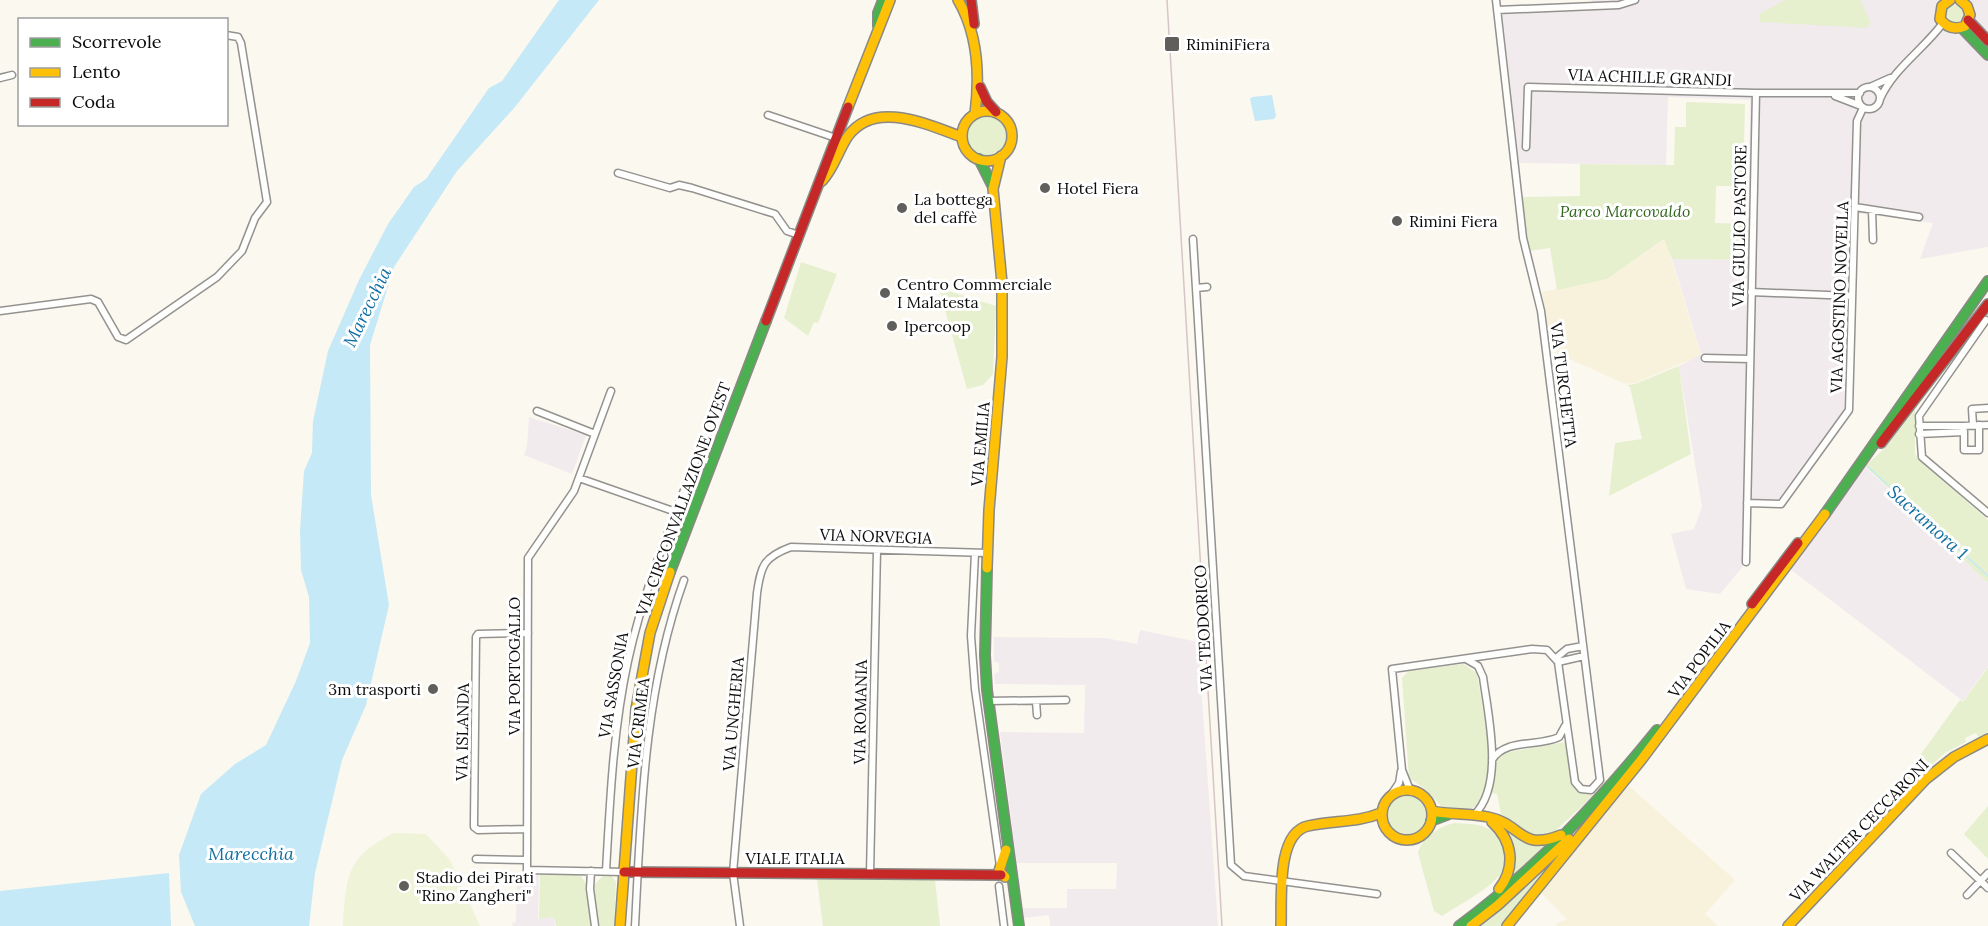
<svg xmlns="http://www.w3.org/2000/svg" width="1988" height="926" viewBox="0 0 1988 926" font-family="Lora,serif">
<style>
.industrial{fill:#f1ebee}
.farmland{fill:#f8f2dc}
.green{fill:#e6f0cf}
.pitch{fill:#eff4d9}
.water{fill:#c5e9f6}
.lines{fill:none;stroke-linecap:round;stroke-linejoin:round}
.stream{stroke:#c5e9f6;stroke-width:1.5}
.street-casing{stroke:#94928f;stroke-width:9}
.fast-casing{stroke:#8a8985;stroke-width:12}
.slow-casing{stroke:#8a8985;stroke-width:12}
.jam-casing{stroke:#8a8985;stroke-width:12}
.street{stroke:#fefefd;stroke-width:6}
.fast{stroke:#4caf50;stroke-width:9}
.slow{stroke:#ffc107;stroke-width:9}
.jam{stroke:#c62828;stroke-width:9}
.rail{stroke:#d7c4c6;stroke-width:1.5}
.poi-dot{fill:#605f5c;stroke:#fff;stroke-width:2}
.labels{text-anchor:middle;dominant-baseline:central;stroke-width:6;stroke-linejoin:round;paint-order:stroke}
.poi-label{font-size:16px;fill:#0c0c0c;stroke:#fff;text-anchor:start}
.street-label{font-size:16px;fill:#0c0c0c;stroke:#fff}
.park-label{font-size:16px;font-style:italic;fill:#31661b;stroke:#fff}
.water-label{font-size:18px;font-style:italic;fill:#116fa2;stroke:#fff}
</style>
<rect width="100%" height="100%" fill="#fbf8f0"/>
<!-- industrial -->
<path class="industrial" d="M1591,0H1988V247L1920,259L1933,223L1855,213L1847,413L1783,506L1748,507L1744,565L1720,594L1686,589L1671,534L1694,529L1702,507L1679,366L1701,354L1672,259L1748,260L1750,100L1668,97L1666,165L1519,163L1502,11L1594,7Z
M529,417L586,435L572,474L524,455L527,446Z
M1865,467L1988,583V666L1963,701L1790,569Z
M1140,630L1198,642L1218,926H1050L1049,915L1024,918L1023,908H1067V889H1116L1117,863H1017L1000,732L1084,733L1085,685L995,684L994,674L999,671V663L994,661V637L1105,638L1137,644Z
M517,873H539L538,919L554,917L555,926H513L512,923L516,922Z"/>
<!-- farmland -->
<path class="farmland" d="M1665,239L1701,355L1635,383L1625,384L1552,351L1542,292L1607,279Z
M1629,786L1735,880L1705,914L1718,926H1558L1555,924L1567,919L1538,890L1562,858Z"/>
<!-- green -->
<path class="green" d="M1785,0H1860L1871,22L1867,28L1760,22L1759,14Z
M1945 14a9 9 0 1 1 18 0a9 9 0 1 1-18 0Z
M1686,102L1745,104L1743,186H1716L1715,223L1749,224L1748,260L1672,259L1664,239L1607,279L1557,290L1550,248L1529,251L1521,197L1580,196V164L1674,165L1675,127H1686Z
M966 135a21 21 0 1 1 42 0a21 21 0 1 1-42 0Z
M801,262L837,274L818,323L814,322L808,336L784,318Z
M939,288L996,306L993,374L983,385L967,389Z
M1679,366L1691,454L1609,496L1615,443L1642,439L1630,387L1627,385L1635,384Z
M1915,409V454L1919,460L1988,520V583L1865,466L1885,448Z
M1463,664L1477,673C1483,714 1498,765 1479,804L1472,808H1443L1425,789L1409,778L1402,678L1409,671Z
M1988,667V732L1978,737L1976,733L1965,738L1966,742L1945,753L1920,775L1917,773L1910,779L1914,782L1872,826L1874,819L1960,700L1963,702Z
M1566,742L1572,780L1583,792L1596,790L1603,778L1608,782L1552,834C1531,843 1515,827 1501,814L1497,794L1490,793L1496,761L1503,753Z
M1388 815a19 19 0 1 1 38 0a19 19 0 1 1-38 0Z
M1988,806V859L1964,834Z
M1455,823C1465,824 1477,823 1487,828C1503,835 1511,862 1499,876C1485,892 1460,904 1442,916L1434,911L1418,853C1421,838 1441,825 1455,823Z
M1505,829L1528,845L1547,847L1511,879Z
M1548,866L1503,926H1475Z
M540,873H579L587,886L593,926H556L554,917L539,919Z
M611,875L616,882L614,926H598L593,886L603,876Z
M817,879L935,880L940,926H823Z"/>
<!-- pitch -->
<path class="pitch" d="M394,833L426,834L450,860L480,926H343C346,876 346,857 394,833Z"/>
<!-- water -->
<path class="water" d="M559,0H599L515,107L457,171L394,267L370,345L371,495L389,605L366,705L342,760L329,814L315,873L309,926H195L181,892L179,855L201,794L235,764L266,745L296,681L310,643L309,597L301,570L300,531L304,471L312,453L313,421L328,351L359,280L388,224L414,187L426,179L489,88L502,81Z
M1272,95L1276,116L1274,119L1255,121L1250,99L1252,97Z
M169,873L171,926H0V891Z"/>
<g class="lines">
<!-- stream -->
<path class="stream" d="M1868,467L1988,576"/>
<!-- street casing -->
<g class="street-casing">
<path id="street" d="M1497,10L1619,5L1635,0
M0,78L12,75
M1870,87L1890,78
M1858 98a11 11 0 1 1 22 0a11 11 0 1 1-22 0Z
M1835,96L1861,106
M1880,99C1894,68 1923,50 1943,23
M768,115L836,138
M1526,147L1528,87L1756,93H1860
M618,173L670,188L679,185L692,188L775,214L787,231L799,235
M1855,207L1919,217
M1872,210L1873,240
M1193,239L1231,865L1244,876L1377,894
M1196,288L1207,287
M1751,292L1852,296
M0,311L91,299L98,302L118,337L126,340L217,277L242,251L255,218L267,202L241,43L238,37L226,35
M1986,320L1919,416L1922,457L1988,513
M1705,358L1750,359
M611,391L574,491L528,558L527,870L624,872
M537,411L595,434
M1973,425L1972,409L1988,408
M1919,426H1963
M1964,432V450H1979V425
M1919,434L1964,432L1963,426L1988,425
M579,478L676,512
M1747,503L1781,504L1849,410L1857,121L1863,108
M975,553L971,636L975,689L1000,866
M1746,562L1756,93
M1556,658L1567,649L1583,646
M1466,659L1478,666L1483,677C1488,715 1505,785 1474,815
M1558,662L1584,656
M988,701L1066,700
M1036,701L1037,715
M1492,760C1505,738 1539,747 1559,737L1565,726
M1410,790L1402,770L1392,669L1532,649L1547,650L1558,662L1575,782L1581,789L1591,790L1600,780L1541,311L1523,238L1496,0
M1391,795L1399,783L1401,771
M527,829L478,830L474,827V821L476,637L478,634L528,633
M1951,853L1988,888
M476,859L527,860
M591,871L590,889L595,926
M606,871C610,801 613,730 628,661C643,591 671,524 697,457L711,462
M870,874L877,550
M999,886L1004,926
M1967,895L1988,873
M635,926C641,810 644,691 684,580
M740,926L733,873L757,593C761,565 764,557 791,547L987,553"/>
</g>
<!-- fast casing -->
<g class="fast-casing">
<path id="fast" d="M878,26V13L883,0
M1962,28L1988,55
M979,159L993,187
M1825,514L1988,281
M987,568L985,655L987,690L1019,926
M670,572L766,321
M1431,821L1447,815
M1459,926C1535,870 1598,803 1657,730"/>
</g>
<!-- slow casing -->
<g class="slow-casing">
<path id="slow" d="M958,0C978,34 980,75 975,114
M1950,0L1942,6L1940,19C1947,28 1955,30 1965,26L1970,15L1967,6L1960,0
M848,107L890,0
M962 136a25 25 0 1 1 50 0a25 25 0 1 1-50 0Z
M822,181C834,168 838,151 848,136C875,99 928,125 962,137
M987,568L989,510L1002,357V283L993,189L1001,156
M1382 815a25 25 0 1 1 50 0a25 25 0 1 1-50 0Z
M1432,811C1451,815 1470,813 1488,817C1523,824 1519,852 1561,835
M1492,822C1513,841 1516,867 1499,889
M1005,877L999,871L1006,850
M620,926L636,709L650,633L670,572
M1281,926C1282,899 1276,833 1308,826C1333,820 1357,823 1381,813
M1471,926L1498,905L1569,839
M1507,926L1642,759L1825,514
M1788,926L1926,779L1954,757L1988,739"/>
</g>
<!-- jam casing -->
<g class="jam-casing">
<path id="jam" d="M971,0L974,24
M1968,20L1988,41
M980,87L987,102L996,112
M766,321L848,107
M1881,443L1988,304
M1752,604L1798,543
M624,872L1001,875"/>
</g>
<!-- street -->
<use href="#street" class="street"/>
<!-- fast -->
<use href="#fast" class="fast"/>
<!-- slow -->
<use href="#slow" class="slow"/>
<!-- jam -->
<use href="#jam" class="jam"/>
<!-- rail -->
<path class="rail" d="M1167,0L1222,926"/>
</g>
<!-- markers -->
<g class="poi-dot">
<rect x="1164" y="36" width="16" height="16" rx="3"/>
<circle cx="1045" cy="188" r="6"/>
<circle cx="902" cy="208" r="6"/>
<circle cx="1397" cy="221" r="6"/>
<circle cx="885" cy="293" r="6"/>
<circle cx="892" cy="326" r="6"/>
<circle cx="433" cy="689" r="6"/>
<circle cx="404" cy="886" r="6"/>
</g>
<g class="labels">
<!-- poi labels -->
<g class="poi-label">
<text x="1186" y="44">RiminiFiera</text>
<text x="1057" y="188">Hotel Fiera</text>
<text x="914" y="199">La bottega<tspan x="914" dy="18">del caffè</tspan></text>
<text x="1409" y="221">Rimini Fiera</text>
<text x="897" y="284">Centro Commerciale<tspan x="897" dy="18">I Malatesta</tspan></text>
<text x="904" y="326">Ipercoop</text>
<text x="421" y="689" text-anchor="end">3m trasporti</text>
<text x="416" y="877">Stadio dei Pirati<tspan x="416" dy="18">"Rino Zangheri"</tspan></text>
</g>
<!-- street labels -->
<g class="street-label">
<text transform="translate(1650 77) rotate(2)">VIA ACHILLE GRANDI</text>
<text transform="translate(1739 226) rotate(-89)">VIA GIULIO PASTORE</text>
<text transform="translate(1839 297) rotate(-88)">VIA AGOSTINO NOVELLA</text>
<text transform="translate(1564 385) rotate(83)">VIA TURCHETTA</text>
<text transform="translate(980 444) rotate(-85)">VIA EMILIA</text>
<text transform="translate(683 499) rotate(-70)">VIA CIRCONVALLAZIONE OVEST</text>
<text transform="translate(876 536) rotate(2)">VIA NORVEGIA</text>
<text transform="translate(1203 628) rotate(-93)">VIA TEODORICO</text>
<text transform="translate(1699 659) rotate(-53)">VIA POPILIA</text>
<text transform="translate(514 666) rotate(-90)">VIA PORTOGALLO</text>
<text transform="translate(613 685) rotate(-80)">VIA SASSONIA</text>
<text transform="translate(860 712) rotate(-89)">VIA ROMANIA</text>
<text transform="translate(733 714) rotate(-85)">VIA UNGHERIA</text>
<text transform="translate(638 723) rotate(-83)">VIA CRIMEA</text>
<text transform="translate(462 732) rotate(-89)">VIA ISLANDA</text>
<text transform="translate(1859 830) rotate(-46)">VIA WALTER CECCARONI</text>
<text x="795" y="858">VIALE ITALIA</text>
</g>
<!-- park labels -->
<g class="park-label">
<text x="1625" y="211">Parco Marcovaldo</text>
</g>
<!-- water labels -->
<g class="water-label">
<text transform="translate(367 307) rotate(-64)">Marecchia</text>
<text transform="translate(1928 522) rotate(42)">Sacramora 1</text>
<text x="251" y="853">Marecchia</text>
</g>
</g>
<!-- legend -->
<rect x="18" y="18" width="210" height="108" fill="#ffffff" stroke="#9e9e9e" stroke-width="1.5"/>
<rect x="30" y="38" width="30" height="9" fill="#4caf50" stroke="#9e9e9e" stroke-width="1.5"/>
<text x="72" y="48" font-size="18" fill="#0c0c0c">Scorrevole</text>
<rect x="30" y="68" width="30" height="9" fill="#ffc107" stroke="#9e9e9e" stroke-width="1.5"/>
<text x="72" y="78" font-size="18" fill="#0c0c0c">Lento</text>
<rect x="30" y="98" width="30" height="9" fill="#c62828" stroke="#9e9e9e" stroke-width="1.5"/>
<text x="72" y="108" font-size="18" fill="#0c0c0c">Coda</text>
</svg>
